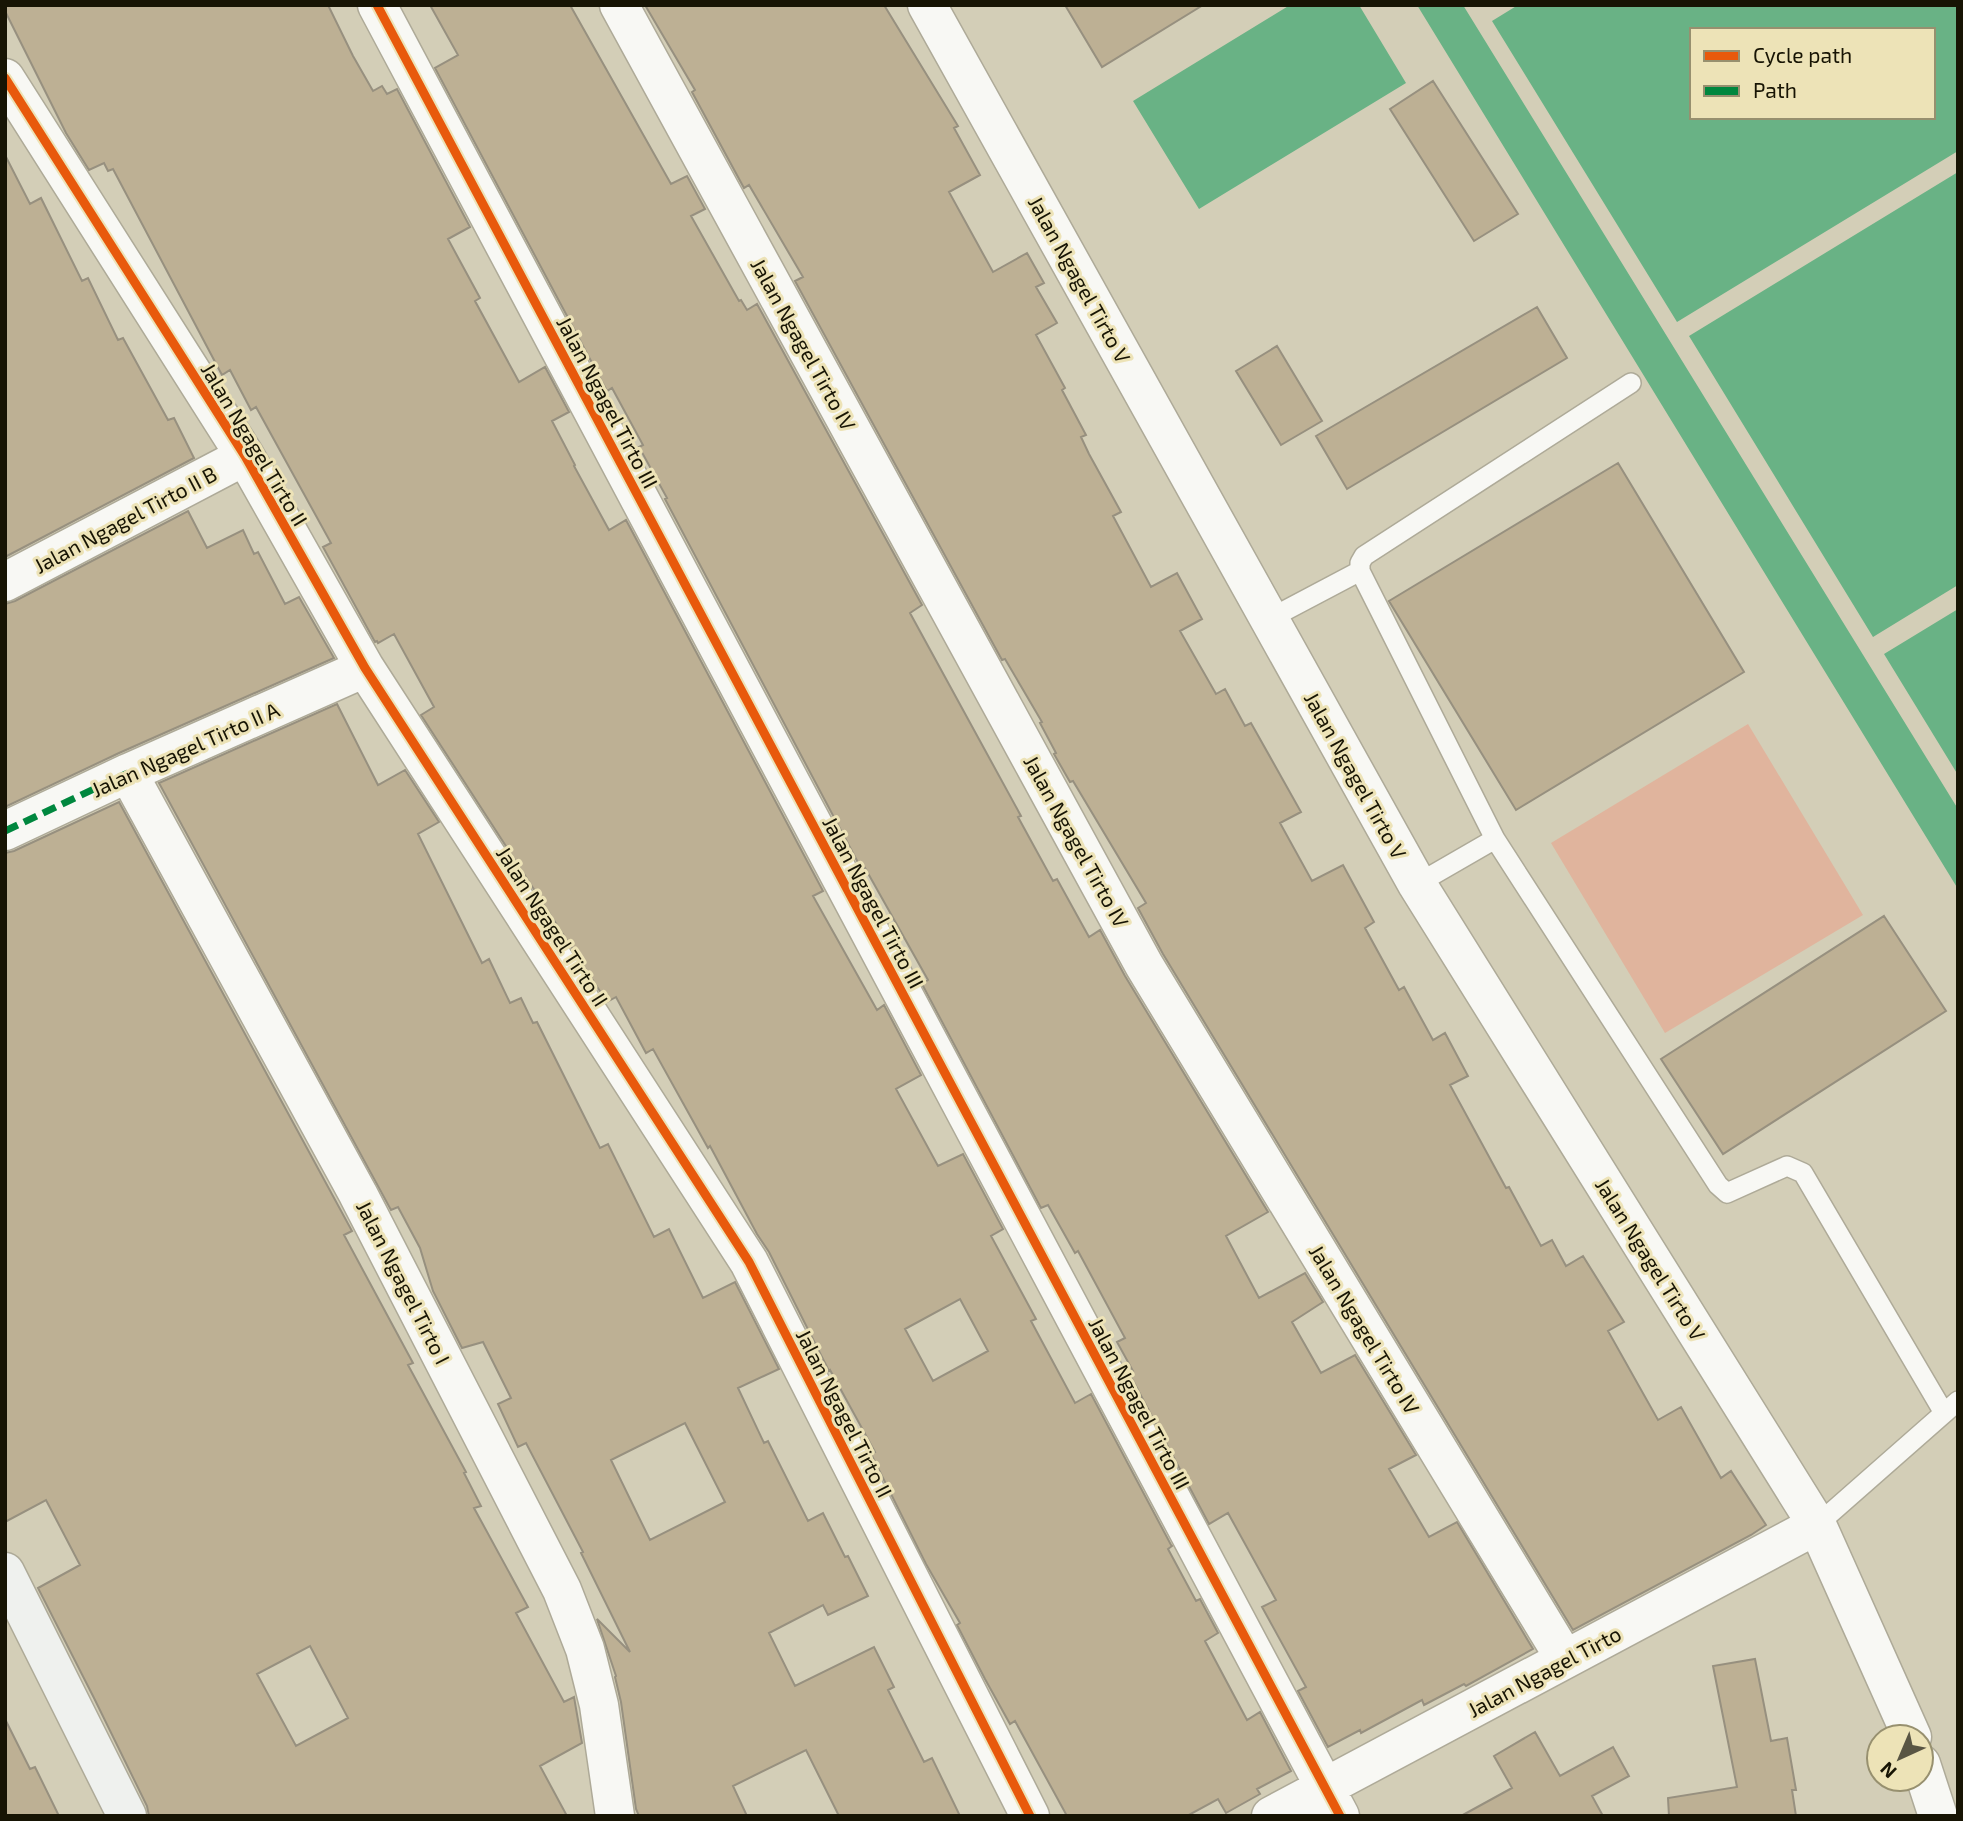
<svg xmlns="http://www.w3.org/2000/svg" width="1963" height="1821" viewBox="0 0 1963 1821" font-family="'Exo 2',sans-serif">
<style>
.green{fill:#e0b49d}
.water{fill:#69b285;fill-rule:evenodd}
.building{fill:#bdb094;stroke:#97907f;stroke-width:2;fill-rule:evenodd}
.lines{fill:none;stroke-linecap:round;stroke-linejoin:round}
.service-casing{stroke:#aeaa98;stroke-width:22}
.minor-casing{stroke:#aeaa98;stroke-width:41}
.secondary-casing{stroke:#aeaa98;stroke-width:41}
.service{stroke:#f8f8f4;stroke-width:19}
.minor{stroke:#f8f8f4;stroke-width:38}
.secondary{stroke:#eff1ee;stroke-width:38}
.quiet{stroke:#00873e;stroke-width:7;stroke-dasharray:14 7;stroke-linecap:butt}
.cycleway-casing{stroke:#ede3b7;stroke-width:13}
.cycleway{stroke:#e8590c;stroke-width:9}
.labels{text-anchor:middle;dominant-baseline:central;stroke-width:6;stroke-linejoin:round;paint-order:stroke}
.street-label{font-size:21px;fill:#171404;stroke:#ede3b7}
</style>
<rect width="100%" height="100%" fill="#d3ceb7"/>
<!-- green -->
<path class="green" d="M1748,724L1863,915L1665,1033L1551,843Z"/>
<!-- water -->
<path class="water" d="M1290,5H1359L1406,83L1199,209L1133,101Z
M1417,5H1463L1958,809V889Z
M1518,5H1958V151L1677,322L1492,21ZM1692,30H1933V117H1692Z
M1958,172V585L1873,637L1689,336Z
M1958,609V775L1884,654Z"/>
<!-- building -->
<path class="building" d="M5,5H328L353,56L373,91L382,86L387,94L397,89L470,227L448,239L480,298L475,301L519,382L545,367L569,412L552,421L575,465L574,466L609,530L626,520L823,891L813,896L877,1010L884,1005L921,1075L896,1089L938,1166L963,1154L1003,1229L991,1236L1036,1319L1031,1321L1075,1403L1091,1394L1171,1545L1172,1546L1168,1549L1196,1601L1200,1599L1218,1633L1205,1641L1247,1720L1260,1712L1291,1771L1257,1789L1260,1794L1226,1813L1218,1799L1187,1816H1067L1015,1721L1010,1724L985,1679L957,1625L960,1623L926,1564L871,1454L875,1452L830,1370L829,1371L769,1252L757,1234L710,1146L708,1148L653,1049L646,1053L616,997L607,1002L421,715L434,707L394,634L378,643L377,641L375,642L323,547L331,543L256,407L251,410L230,370L222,375L113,169L108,171L104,163L89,170L66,133L5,11ZM960,1299L988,1351L933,1381L905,1329Z
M430,5H570L671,184L687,176L705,209L691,216L739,301L741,300L747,310L757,304L922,605L910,613L1021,816L1018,817L1053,881L1057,879L1089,937L1100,930L1125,976L1268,1212L1226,1236L1259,1298L1305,1273L1323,1302L1292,1322L1321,1373L1355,1355L1416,1455L1389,1469L1429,1537L1457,1522L1533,1649L1466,1686L1464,1684L1424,1705L1422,1700L1361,1733L1360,1730L1328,1747L1298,1691L1306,1687L1262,1607L1276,1600L1228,1513L1209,1524L1129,1373L1133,1371L1117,1342L1125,1338L1078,1251L1075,1253L1048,1205L1041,1208L922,984L928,980L865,868L862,870L665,499L667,498L639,447L643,445L612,388L607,391L435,68L458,55Z
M645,5H884L958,126L954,128L980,175L949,192L993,272L1027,253L1044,283L1036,287L1057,323L1036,335L1065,388L1062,390L1086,435L1081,437L1089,454L1121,512L1113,516L1151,587L1177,573L1202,619L1180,631L1216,694L1225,689L1245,726L1251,723L1301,812L1280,823L1312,881L1343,865L1374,922L1365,928L1399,990L1404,987L1433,1040L1445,1033L1468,1076L1450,1085L1506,1188L1509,1187L1541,1246L1552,1240L1566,1266L1583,1256L1624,1322L1608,1331L1658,1420L1681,1407L1721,1478L1731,1471L1766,1525L1751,1535L1573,1630L1163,954L1138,908L1146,903L1073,781L1070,782L1054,754L1056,753L1040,723L1042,722L1005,659L1002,660L795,281L803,277L749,185L744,188L692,92L695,90Z
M1065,5H1203L1102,67Z
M1433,81L1518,214L1474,241L1390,109Z
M5,155L30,204L41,198L82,281L88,278L118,340L123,338L168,420L174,418L194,458L5,557Z
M1537,307L1567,358L1347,489L1316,436Z
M1277,346L1322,421L1281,445L1236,371Z
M1618,463L1744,672L1516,810L1389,601Z
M188,511L207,548L243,530L254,554L258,552L285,604L299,597L334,658L119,753L5,807V604L15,601Z
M337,704L378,785L405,770L439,822L418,834L482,963L489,959L510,1003L521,998L533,1023L537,1022L600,1148L608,1144L654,1237L669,1229L703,1298L735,1282L779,1369L738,1388L764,1443L768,1441L808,1521L823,1513L845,1557L848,1556L868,1596L828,1615L823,1605L769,1633L795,1686L874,1647L894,1687L888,1690L924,1762L932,1758L960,1816H839L806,1750L733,1786L747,1816H639L636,1809L621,1702L615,1677L616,1676L597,1619L630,1652L581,1553L583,1552L526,1443L518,1447L498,1404L511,1398L483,1342L462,1348L433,1291L420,1248L398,1207L391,1210L159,783ZM685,1423L725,1502L650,1540L611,1460Z
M119,802L352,1231L344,1235L413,1363L408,1365L466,1472L464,1473L481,1506L474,1508L528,1607L516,1613L564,1702L574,1697L582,1743L540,1766L567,1816H149L147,1806L94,1698L38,1588L80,1565L46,1500L5,1522V853L14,851ZM310,1646L348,1718L296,1746L257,1674Z
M1884,916L1946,1011L1723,1154L1661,1059Z
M1755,1659L1771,1741L1787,1738L1796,1790H1792L1796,1816H1669L1668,1798L1737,1787L1713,1666Z
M5,1719L30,1769L35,1767L59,1816H5Z
M1535,1732L1560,1776L1613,1747L1629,1776L1592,1796L1603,1816H1461L1512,1788L1494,1756Z"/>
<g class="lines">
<!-- service casing -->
<g class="service-casing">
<path id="service" d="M1631,383L1364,556L1360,563V571L1495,839L1718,1185L1727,1193L1787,1166L1803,1173L1944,1413
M1269,619L1360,571
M1417,884L1495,839
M1817,1525L1958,1401"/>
</g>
<!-- minor casing -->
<g class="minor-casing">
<path id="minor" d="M377,5L1340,1816
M619,5L1144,965L1565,1659
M927,5L1417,884L1817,1525L1912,1737
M5,78L245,456L365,668L749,1262L1030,1816
M5,582L245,456
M128,773L358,1194L562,1590L585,1649L599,1705L615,1816
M5,831L128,773L365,668
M1921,1764L1938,1816
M1271,1816L1817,1525"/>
</g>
<!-- secondary casing -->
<g class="secondary-casing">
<path id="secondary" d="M5,1572L127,1816"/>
</g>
<!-- service -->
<use href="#service" class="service"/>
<!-- minor -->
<use href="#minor" class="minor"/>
<!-- secondary -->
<use href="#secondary" class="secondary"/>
<!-- quiet -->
<path class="quiet" d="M5,831L128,773"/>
<!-- cycleway casing -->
<g class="cycleway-casing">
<path id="cycleway" d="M377,5L1340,1816
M5,78L245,456L365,668L749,1262L1030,1816"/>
</g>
<!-- cycleway -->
<use href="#cycleway" class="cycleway"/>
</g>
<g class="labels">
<!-- street labels -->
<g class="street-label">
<text transform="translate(1080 279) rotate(61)">Jalan Ngagel Tirto V</text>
<text transform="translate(804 344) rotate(61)">Jalan Ngagel Tirto IV</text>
<text transform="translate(608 402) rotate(62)">Jalan Ngagel Tirto III</text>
<text transform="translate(255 444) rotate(59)">Jalan Ngagel Tirto II</text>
<text transform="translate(125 519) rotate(-28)">Jalan Ngagel Tirto II B</text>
<text transform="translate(185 749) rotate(-24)">Jalan Ngagel Tirto II A</text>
<text transform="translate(1356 775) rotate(61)">Jalan Ngagel Tirto V</text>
<text transform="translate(1077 841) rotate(61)">Jalan Ngagel Tirto IV</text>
<text transform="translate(874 902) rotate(62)">Jalan Ngagel Tirto III</text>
<text transform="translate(553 926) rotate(57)">Jalan Ngagel Tirto II</text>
<text transform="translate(1651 1259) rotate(58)">Jalan Ngagel Tirto V</text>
<text transform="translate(404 1282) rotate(63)">Jalan Ngagel Tirto I</text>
<text transform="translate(1365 1329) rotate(59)">Jalan Ngagel Tirto IV</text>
<text transform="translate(1140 1403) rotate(62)">Jalan Ngagel Tirto III</text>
<text transform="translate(845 1413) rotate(63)">Jalan Ngagel Tirto II</text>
<text transform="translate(1544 1671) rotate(-28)">Jalan Ngagel Tirto</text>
</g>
</g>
<!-- border -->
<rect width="1963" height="1821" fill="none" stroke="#171404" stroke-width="14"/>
<!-- legend -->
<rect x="1690" y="28" width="245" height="91" fill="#ede3b7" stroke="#97906f" stroke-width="2"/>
<rect x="1704" y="51" width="35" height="10" fill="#e8590c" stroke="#97906f" stroke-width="2"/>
<text x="1753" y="63" font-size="21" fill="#171404">Cycle path</text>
<rect x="1704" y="86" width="35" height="10" fill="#00873e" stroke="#97906f" stroke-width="2"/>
<text x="1753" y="98" font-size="21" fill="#171404">Path</text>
<!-- north arrow -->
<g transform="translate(1900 1758) rotate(224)"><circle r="33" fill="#ede3b7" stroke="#97906f" stroke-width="2"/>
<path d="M0-5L12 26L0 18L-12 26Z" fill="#595543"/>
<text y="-10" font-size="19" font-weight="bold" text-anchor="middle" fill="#171404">N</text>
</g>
</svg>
